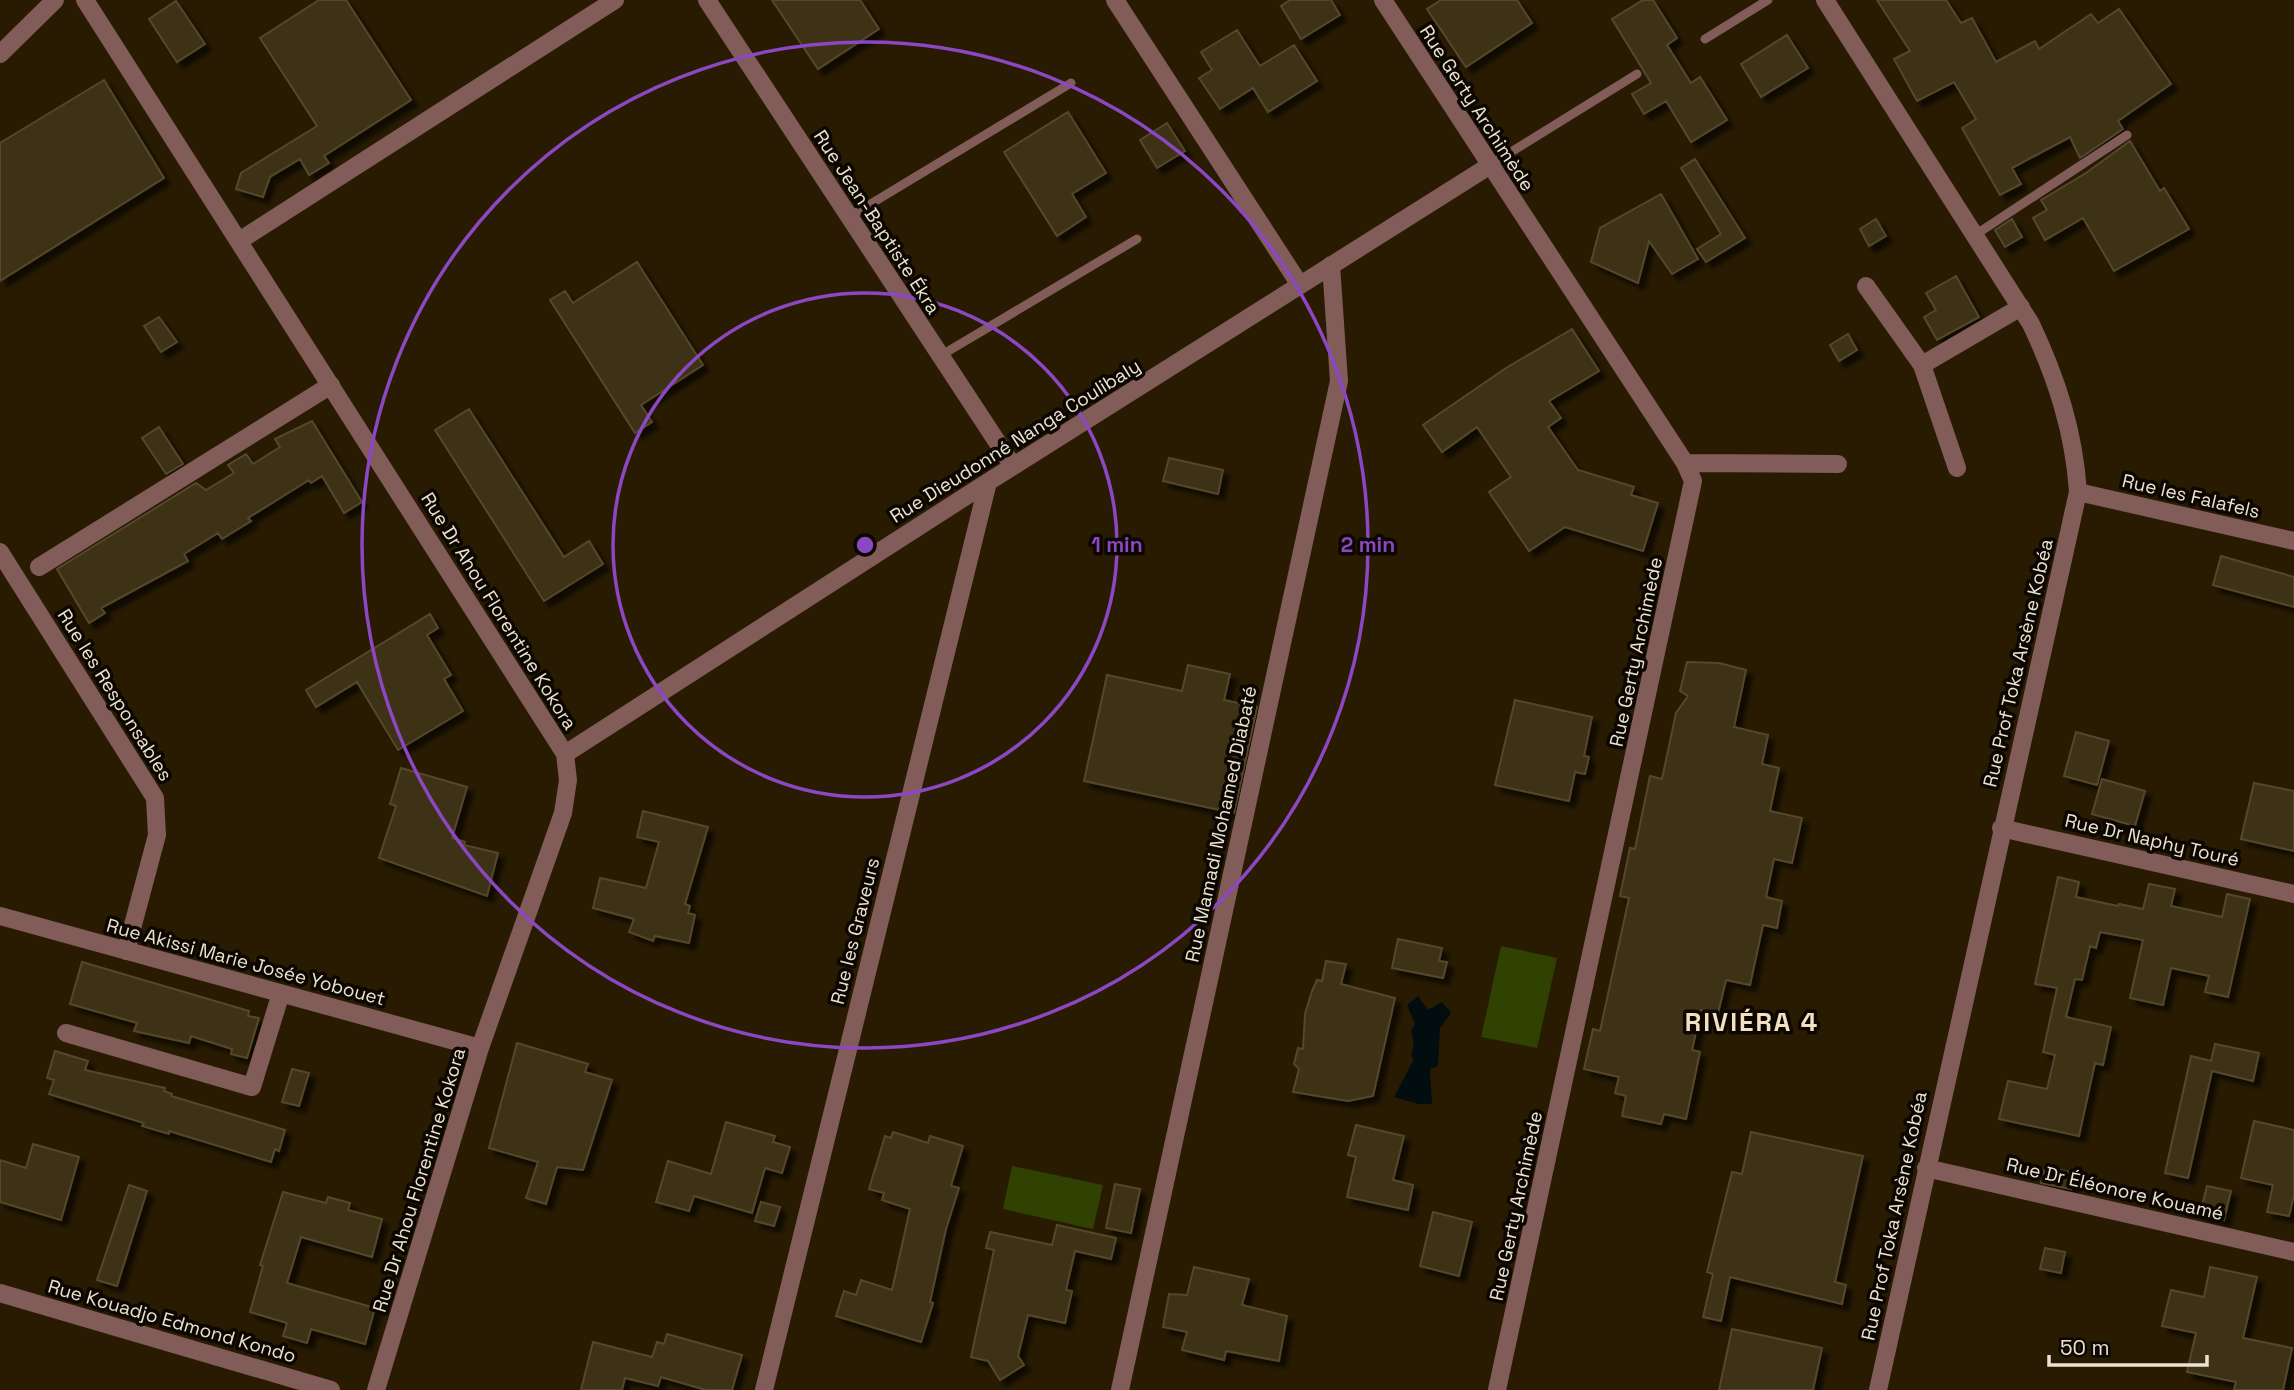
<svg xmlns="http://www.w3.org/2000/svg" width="2294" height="1390" viewBox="0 0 2294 1390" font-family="'Space Grotesk',sans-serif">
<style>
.green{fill:#2f4202}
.water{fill:#020d10}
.building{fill:#3e3016;stroke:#55472c;stroke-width:2;filter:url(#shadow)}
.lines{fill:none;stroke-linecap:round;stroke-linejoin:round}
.service{stroke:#815c59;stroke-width:9}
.minor{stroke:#815c59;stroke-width:18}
.ring{fill:none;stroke:#8c47c2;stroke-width:3.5}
.labels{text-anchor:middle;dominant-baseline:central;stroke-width:7;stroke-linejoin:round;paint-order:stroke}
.street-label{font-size:19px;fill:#ebe2d3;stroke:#0c0701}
.district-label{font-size:26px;font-weight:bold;letter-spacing:2px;fill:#f2e0c1;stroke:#0c0701}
.centre{fill:#8c47c2;stroke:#0c0701;stroke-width:3.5}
.ring-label{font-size:21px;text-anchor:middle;font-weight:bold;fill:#8c47c2;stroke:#0c0701;stroke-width:7;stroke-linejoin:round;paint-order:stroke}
</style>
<defs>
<filter id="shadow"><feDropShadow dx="6" dy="6" stdDeviation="2" flood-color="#0009"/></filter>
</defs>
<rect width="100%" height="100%" fill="#281b02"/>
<!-- green -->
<path class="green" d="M1501,946L1557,958L1537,1048L1481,1037Z
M1012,1166L1103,1185L1093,1229L1003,1209Z"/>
<!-- water -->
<path class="water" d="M1418,996L1428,1010L1442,1002L1451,1013L1440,1028L1438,1066L1430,1069L1432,1104H1418L1394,1097L1414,1059L1411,1056L1414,1043L1411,1031L1415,1024L1407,1005Z"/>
<!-- building -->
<path class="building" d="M319,0H346L411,100L324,156L329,163L309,175L300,159L270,177L263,197L236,189L241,173L317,126L260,38Z
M772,0H860L879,29L818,69Z
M1290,0H1331L1340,15L1301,39L1281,6Z
M1441,0H1517L1532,23L1466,67L1427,9Z
M1643,0H1653L1677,38L1667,45L1691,83L1700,77L1727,120L1691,142L1666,101L1644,114L1632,94L1651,83L1612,19Z
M1877,0H1946L1961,23L1972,18L1996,62L2035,41L2039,49L2091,14L2098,23L2119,9L2171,84L2118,121L2123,129L2080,158L2070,137L2012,168L2021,184L2000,195L1962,128L1976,119L1954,82L1917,101L1894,59L1910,51Z
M176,1L205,44L177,62L149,19Z
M1237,30L1260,66L1294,45L1317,81L1268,112L1253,88L1220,109L1199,78L1212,70L1201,52Z
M1787,35L1808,68L1761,97L1741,64Z
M104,80L164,178L0,281V143Z
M1068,112L1106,173L1072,194L1086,217L1057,236L1004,152Z
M1167,123L1185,151L1157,168L1140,140Z
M2130,141L2160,191L2164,188L2189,229L2114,271L2083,218L2045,240L2033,218L2047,210L2041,200L2086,173Z
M1695,159L1745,238L1706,262L1697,249L1721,234L1681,168Z
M1661,194L1698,259L1672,274L1649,241L1638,283L1591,262L1600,228Z
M1876,219L1886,236L1869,246L1860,229Z
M2012,219L2022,237L2005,247L1995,230Z
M637,262L703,365L641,405L652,422L635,433L550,300L565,291L573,303Z
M1956,276L1979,317L1937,340L1924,317L1936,310L1926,293Z
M159,317L177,342L161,352L144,326Z
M1572,329L1599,371L1549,401L1561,418L1548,427L1578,470L1634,487L1631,495L1658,503L1643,551L1565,527L1529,551L1489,492L1511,477L1477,427L1442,452L1423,425L1506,368Z
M1848,334L1857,350L1839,361L1830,345Z
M469,409L564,557L589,541L603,564L544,601L435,430Z
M312,421L362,502L344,513L322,476L311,483L309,480L248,518L251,521L222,539L218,533L184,554L188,561L101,608L105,613L89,623L57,569L196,483L206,490L234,473L228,465L246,454L253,464L280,447L275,439Z
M159,427L183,464L166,474L142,438Z
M1169,458L1223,470L1218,494L1163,481Z
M2221,556L2294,577V607L2213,585Z
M430,614L438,628L427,635L451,675L444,679L463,711L398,750L357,682L316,707L306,690Z
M1687,662L1719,663L1746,670L1734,727L1768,735L1762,764L1779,768L1770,811L1802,818L1792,863L1774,859L1766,897L1782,901L1777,928L1763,925L1750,985L1726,980L1718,1013L1701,1010L1692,1050L1700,1052L1686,1119L1664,1114L1661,1124L1622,1116L1626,1096L1615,1093L1619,1077L1584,1069L1593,1029L1600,1031L1629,898L1620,896L1630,848L1635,849L1650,776L1662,779L1676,713L1688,696L1680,691Z
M1188,665L1230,674L1224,700L1257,707L1234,813L1084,781L1107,675L1182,691Z
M1515,700L1592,717L1584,756L1589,757L1585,774L1575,772L1569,801L1495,785Z
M2076,732L2109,741L2097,785L2064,776Z
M401,768L467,787L452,838L465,842L464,845L498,853L487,896L379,858L396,806L390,804Z
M2102,779L2145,791L2135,826L2092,814Z
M2254,783L2294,791V851L2241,839Z
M643,811L708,827L685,904L690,906L688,913L695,915L689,943L655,936L653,941L629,932L634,919L593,908L600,878L646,888L659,842L637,837Z
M2058,877L2079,882L2076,897L2118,906L2119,904L2143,909L2149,884L2175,889L2171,906L2222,917L2227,894L2250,899L2228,997L2205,992L2209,976L2171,968L2163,1005L2130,998L2143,940L2100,932L2096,948L2090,946L2082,980L2075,979L2066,1017L2111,1027L2103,1065L2095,1063L2079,1136L1999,1119L2008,1081L2047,1089L2055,1055L2043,1052L2057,988L2035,984Z
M1398,939L1442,948L1439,961L1447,962L1443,978L1392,968Z
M1326,961L1346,964L1341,984L1395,998L1373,1096L1348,1101L1293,1092L1299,1069L1294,1064L1298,1048L1303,1049L1305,1014L1312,991L1317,980L1322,981Z
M82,962L249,1011L248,1016L259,1018L247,1058L231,1054L232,1049L191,1036L189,1043L134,1031L137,1023L70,1004Z
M517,1043L588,1064L585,1072L612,1080L583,1170L557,1167L546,1204L526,1198L538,1162L489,1148Z
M2215,1044L2259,1053L2253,1081L2212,1071L2188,1178L2165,1173L2191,1056L2211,1061Z
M55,1051L88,1061L85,1070L165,1088L164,1091L172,1094L171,1096L285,1130L279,1151L275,1149L271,1162L169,1131V1134L142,1126L144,1123L49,1094L54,1080L47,1078Z
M292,1069L309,1073L299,1106L282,1102Z
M2254,1121L2294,1130V1195L2289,1216L2267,1212L2273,1185L2241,1178Z
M726,1122L775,1136L773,1142L790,1147L782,1173L765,1168L752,1213L694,1196L689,1211L656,1202L668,1161L711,1174Z
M1356,1125L1404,1136L1393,1180L1413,1185L1408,1210L1347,1197L1356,1157L1348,1155Z
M893,1132L928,1143L930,1136L963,1146L951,1186L959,1188L946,1229L930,1302L933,1303L921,1342L836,1316L844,1291L856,1295L861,1280L892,1290L910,1209L882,1200L884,1193L869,1189L885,1136L891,1138Z
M1751,1132L1863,1156L1835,1282L1846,1285L1842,1304L1730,1277L1721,1321L1703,1317L1713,1274L1707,1272L1732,1172L1742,1174Z
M33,1144L79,1157L61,1220L0,1202V1160L26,1168Z
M2045,1167L2075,1173L2071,1189L2041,1183Z
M1115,1184L1140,1189L1131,1233L1106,1228Z
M129,1185L147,1191L117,1286L97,1280Z
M2207,1186L2231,1191L2224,1220L2200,1214Z
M283,1192L326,1203L328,1197L350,1203L348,1210L382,1219L372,1257L301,1237L287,1283L375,1308L365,1344L311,1329L307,1343L283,1336L287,1323L250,1312L263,1266L260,1265Z
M761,1202L780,1207L774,1226L755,1221Z
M1433,1212L1472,1222L1459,1276L1420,1266Z
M1057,1225L1116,1238L1111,1259L1075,1251L1066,1290L1072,1291L1065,1323L1028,1315L1018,1356L1024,1365L1000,1380L988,1361L971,1357L994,1250L986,1248L990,1232L1052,1245Z
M2045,1248L2065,1252L2061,1273L2040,1269Z
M1194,1267L1249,1279L1242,1305L1287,1316L1279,1361L1226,1351L1224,1360L1182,1350L1187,1332L1163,1327L1169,1294L1187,1295Z
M2210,1267L2257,1277L2243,1338L2292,1348L2283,1390H2234L2236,1382L2187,1372L2196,1333L2162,1326L2171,1290L2204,1297Z
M1732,1329L1822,1348L1813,1390H1719Z
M667,1334L742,1355L732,1390H706L661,1377L658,1386L625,1378L622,1390H581L593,1342L652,1357L657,1342L664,1344Z"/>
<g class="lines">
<!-- service -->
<path class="service" d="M1705,39L1768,0
M1490,165L1637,74
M849,217L1071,83
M1975,235L2127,135
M940,356L1137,239"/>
<!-- minor -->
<path class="minor" d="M85,0L565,754L568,780L563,813L480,1048L376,1390
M707,0L1013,466
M1115,0L1300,285
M1383,0L1685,463L1693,481L1497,1390
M1825,0L2031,324C2057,379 2074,432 2078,492L1878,1390
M0,54L55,0
M239,241L615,0
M1866,286L1922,365L1957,468
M1922,365L2021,307
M1685,463L1838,464
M2078,492L2294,541
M0,552L155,798L157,835L126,951
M39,567L331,385
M565,754L988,482L1489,166
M2001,828L2294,894
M0,916L480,1048
M66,1033L252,1087L281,993
M1926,1168L2294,1252
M0,1293L331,1390
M764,1390L988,482
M1120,1390L1339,381L1331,265"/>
</g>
<!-- distance rings -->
<g class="ring">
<circle cx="865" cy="545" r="252"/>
<circle cx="865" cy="545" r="503"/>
</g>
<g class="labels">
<!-- street labels -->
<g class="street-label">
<text transform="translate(1477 108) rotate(57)">Rue Gerty Archimède</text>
<text transform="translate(877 222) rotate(57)">Rue Jean-Baptiste Ékra</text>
<text transform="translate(1015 441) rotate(-32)">Rue Dieudonné Nanga Coulibaly</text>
<text transform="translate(2191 496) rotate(13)">Rue les Falafels</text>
<text transform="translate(499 611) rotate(58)">Rue Dr Ahou Florentine Kokora</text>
<text transform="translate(1636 652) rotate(-78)">Rue Gerty Archimède</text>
<text transform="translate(2018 663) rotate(-77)">Rue Prof Toka Arsène Kobéa</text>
<text transform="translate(115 695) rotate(58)">Rue les Responsables</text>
<text transform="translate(1221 824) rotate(-78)">Rue Mamadi Mohamed Diabaté</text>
<text transform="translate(2152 840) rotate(13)">Rue Dr Naphy Touré</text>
<text transform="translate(855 931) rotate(-76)">Rue les Graveurs</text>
<text transform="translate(246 962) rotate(15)">Rue Akissi Marie Josée Yobouet</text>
<text transform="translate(419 1180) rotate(-73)">Rue Dr Ahou Florentine Kokora</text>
<text transform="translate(2115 1189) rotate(13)">Rue Dr Éléonore Kouamé</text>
<text transform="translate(1516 1206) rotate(-78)">Rue Gerty Archimède</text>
<text transform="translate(1894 1216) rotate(-78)">Rue Prof Toka Arsène Kobéa</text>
<text transform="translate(172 1321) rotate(16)">Rue Kouadjo Edmond Kondo</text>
</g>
<!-- district labels -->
<g class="district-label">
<text x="1752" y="1022">RIVIÉRA 4</text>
</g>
</g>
<circle cx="865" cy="545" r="10" class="centre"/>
<g class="ring-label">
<text x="1117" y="552">1 min</text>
<text x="1368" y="552">2 min</text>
</g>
<!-- scale -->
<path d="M2049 1355v10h158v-10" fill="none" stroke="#ebe2d3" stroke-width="3.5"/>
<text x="2060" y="1355" font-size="21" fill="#ebe2d3" stroke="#0c0701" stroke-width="5" paint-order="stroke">50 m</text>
</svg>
